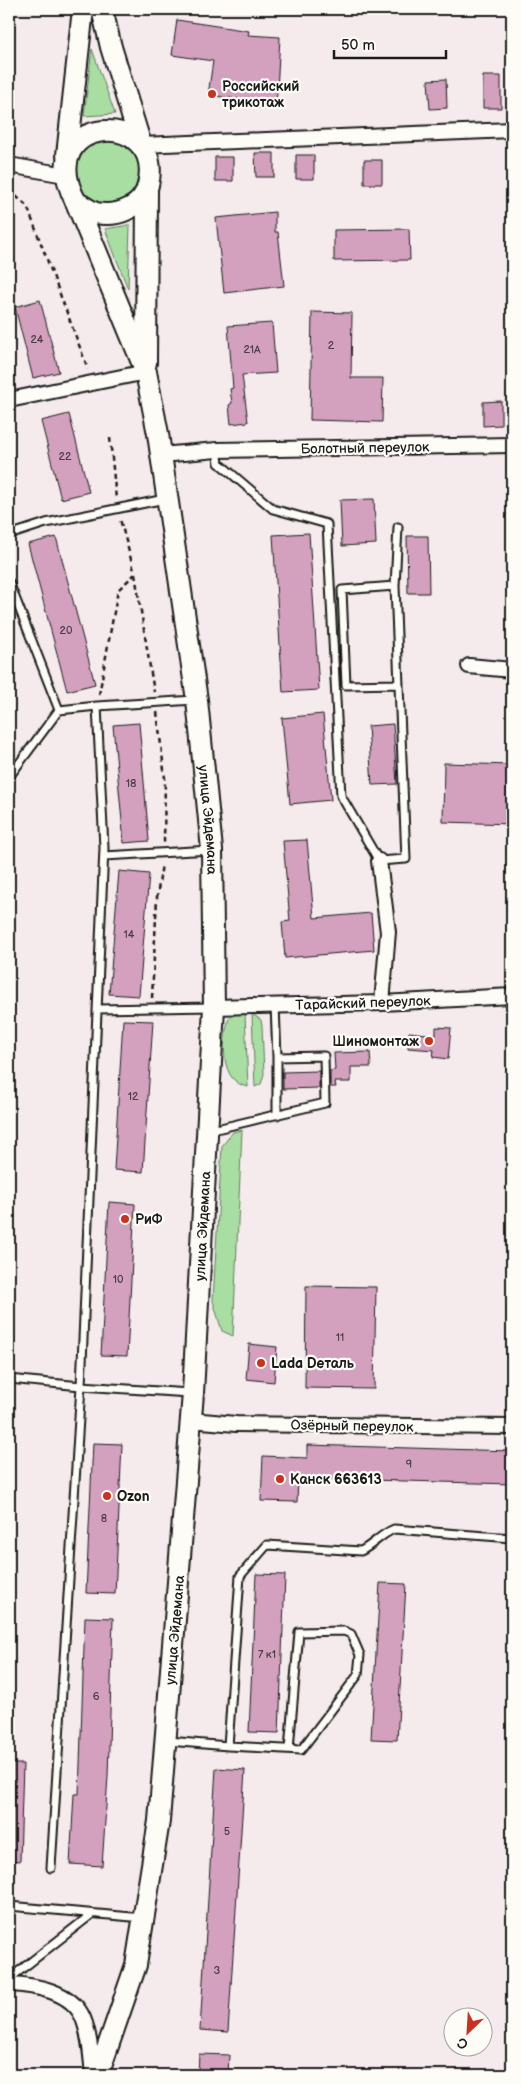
<svg xmlns="http://www.w3.org/2000/svg" width="521" height="2084" viewBox="0 0 521 2084" font-family="'Balsamiq Sans',sans-serif">
<style>
.green{fill:#a8dea2;stroke:#627d5f}
.building{fill:#d3a1be;stroke:#1c1c1c}
.lines{fill:none;stroke-linecap:round;stroke-linejoin:round}
.service-casing{stroke:#1c1c1c;stroke-width:11}
.minor-casing{stroke:#1c1c1c;stroke-width:18}
.secondary-casing{stroke:#1c1c1c;stroke-width:24}
.path{stroke:#1c1c1c;stroke-width:2.5;stroke-dasharray:5 4;stroke-linecap:butt}
.service{stroke:#fdfcf7;stroke-width:7}
.minor{stroke:#fdfcf7;stroke-width:14}
.secondary{stroke:#fdfcf7;stroke-width:20}
.poi-dot{fill:#c8321e;stroke:#fdfcf7;stroke-width:2}
.labels{text-anchor:middle;dominant-baseline:central;stroke-width:4.5;stroke-linejoin:round;paint-order:stroke}
.number-label{font-size:11px;fill:#4a3d44}
.poi-label{font-size:14px;font-weight:bold;fill:#1c1c1c;stroke:#fdfcf7;text-anchor:start}
.street-label{font-size:14px;fill:#1c1c1c;stroke:#fdfcf7}
</style>
<rect width="100%" height="100%" fill="#f5eaec"/>
<filter id="ink" filterUnits="userSpaceOnUse"><feTurbulence type="fractalNoise" baseFrequency=".02" numOctaves="2"/><feDisplacementMap in="SourceGraphic" scale="10" xChannelSelector="R" yChannelSelector="G"/><feConvolveMatrix kernelMatrix="1 2 1 2 8 2 1 2 1" color-interpolation-filters="sRGB"/></filter>
<g filter="url(#ink)">
<!-- green -->
<path class="green" d="M92,49L115,114L84,116Z
M75 172a32 32 0 1 1 64 0a32 32 0 1 1-64 0Z
M130,225L128,289L105,229Z
M245,1013L248,1087C219,1082 222,1040 229,1018L238,1013Z
M252,1014L261,1020L262,1026L264,1074L261,1084L255,1087Z
M242,1130L233,1336L222,1331L213,1301L222,1146L233,1132Z"/>
<!-- building -->
<path class="building" d="M177,20L249,31L248,35L280,37L276,109L259,108V102L208,95L213,61L172,55Z
M483,76H501V108H483Z
M446,79L447,108L430,109L428,80Z
M255,153H274V177H256Z
M296,155H314V179H296Z
M215,157H233V181H215Z
M364,160H382V184H364Z
M275,212V232H278L284,286L224,293L216,218Z
M409,229L410,260L334,261V230Z
M40,300L59,372L33,378L15,307Z
M312,312L352,313L351,378H383L382,422L310,420Z
M272,323L276,373L242,375L248,422L231,424L229,405L232,403L230,389L233,388L228,326Z
M501,401V425L483,426V402Z
M69,414L89,492L61,499L41,421Z
M374,499L376,544L342,546L340,500Z
M309,533L319,690L283,692L273,535Z
M407,536H428L429,593H408Z
M56,537L95,684L67,691L28,544Z
M323,714L331,800L290,804L282,718Z
M139,723L149,841L124,843L113,725Z
M393,724L397,784L372,785L368,726Z
M444,763L512,765V824L443,822Z
M307,840L314,918L371,913L374,950L285,958L282,922L290,921L283,841Z
M119,871L149,874L139,996L109,994Z
M123,1020L153,1021L143,1172L114,1170Z
M436,1027L451,1028L448,1059L433,1057L434,1050L408,1048L409,1032L436,1035Z
M370,1052L371,1067H351V1082H335L336,1087H330V1071L335,1070L334,1053Z
M319,1071V1088L283,1089V1072Z
M109,1202L135,1204L127,1356L101,1355Z
M306,1286L376,1287L374,1389L305,1388Z
M249,1344L277,1347L274,1382L246,1379Z
M93,1443L122,1444L115,1594L86,1593Z
M307,1445L512,1451V1484L298,1478L297,1502L261,1501L263,1456L307,1458Z
M256,1574L285,1575L279,1733L249,1732Z
M380,1583L406,1584L397,1740L371,1739Z
M85,1617L113,1618L108,1776L102,1866L70,1864L74,1794H79Z
M9,1764H23L20,1861L9,1860Z
M216,1768L245,1770L228,2032L200,2030Z
M199,2054L229,2055L228,2075H198Z"/>
<g class="lines">
<!-- service casing -->
<g class="service-casing">
<path id="service" d="M217,450L219,463L273,509L327,524L341,796L379,861L406,859L395,586L398,527
M9,535L46,523L165,499
M9,582L59,710
M395,586L342,590L346,685L399,684
M9,777L59,710L97,706
M104,856L211,850
M97,1009L213,1007
M277,1115V1057
M208,1131L325,1103L324,1056L277,1057L275,1005
M9,1379L81,1386L190,1393
M168,1741L228,1746L240,1576L267,1545L361,1551C374,1544 380,1535 394,1529L512,1538
M228,1746L301,1750L358,1675L360,1655L351,1634L344,1631L299,1632L289,1749
M51,1868L81,1386L104,848L97,706L195,700
M9,1906L143,1918
M9,1979L92,1914"/>
</g>
<!-- minor casing -->
<g class="minor-casing">
<path id="minor" d="M141,145L512,130
M9,165L65,175
M9,400L146,372
M161,455L217,450L512,445
M469,666L512,670
M379,861L388,932L382,1003
M214,1007L382,1003L512,996
M191,1420L236,1424L512,1427
M9,1984C34,1985 72,1991 83,2018C90,2035 91,2056 93,2075"/>
</g>
<!-- secondary casing -->
<g class="secondary-casing">
<g id="secondary">
<path d="M102,9L111,47L141,145"/>
<path d="M67,155L83,9"/>
<path id="s1" d="M76,202C82,205 90,211 96,213C117,217 143,208 148,185C167,107 30,114 76,202L146,372L158,434L197,700L212,850L214,1007L193,1393L159,1821L136,1965L98,2075"/>
<path d="M146,363L147,191"/>
</g>
</g>
<!-- path -->
<path class="path" d="M9,190L27,206L88,369
M110,438L116,499
M135,574L154,692
M99,695L118,590L135,574L120,519
M157,712L165,778L164,843
M152,998L157,897L162,864"/>
<!-- service -->
<use href="#service" class="service"/>
<!-- minor -->
<use href="#minor" class="minor"/>
<!-- secondary -->
<use href="#secondary" class="secondary"/>
</g>
</g>
<!-- markers -->
<g class="poi-dot">
<circle cx="212" cy="94" r="5"/>
<circle cx="429" cy="1041" r="5"/>
<circle cx="125" cy="1219" r="5"/>
<circle cx="261" cy="1363" r="5"/>
<circle cx="280" cy="1479" r="5"/>
<circle cx="107" cy="1496" r="5"/>
</g>
<g class="labels">
<!-- number labels -->
<g class="number-label">
<text x="37" y="339">24</text>
<text x="331" y="345">2</text>
<text x="252" y="349">21А</text>
<text x="65" y="456">22</text>
<text x="66" y="630">20</text>
<text x="131" y="783">18</text>
<text x="129" y="934">14</text>
<text x="133" y="1096">12</text>
<text x="118" y="1279">10</text>
<text x="340" y="1337">11</text>
<text x="409" y="1464">9</text>
<text x="104" y="1518">8</text>
<text x="267" y="1654">7 к1</text>
<text x="96" y="1696">6</text>
<text x="227" y="1831">5</text>
<text x="217" y="1970">3</text>
</g>
<!-- poi labels -->
<g class="poi-label">
<text x="222" y="86">Российский<tspan x="222" dy="16">трикотаж</tspan></text>
<text x="419" y="1041" text-anchor="end">Шиномонтаж</text>
<text x="135" y="1219">РиФ</text>
<text x="271" y="1363">Lada Dеталь</text>
<text x="290" y="1479">Канск 663613</text>
<text x="117" y="1496">Ozon</text>
</g>
<!-- street labels -->
<g class="street-label">
<text transform="translate(365 448) rotate(-1)">Болотный переулок</text>
<text stroke="none"><textPath href="#s1" startOffset="901">улица Эйдемана</textPath></text>
<text transform="translate(363 1003) rotate(-2)">Тарайский переулок</text>
<text transform="translate(203 1226) rotate(-87)">улица Эйдемана</text>
<text transform="translate(352 1426) rotate(1)">Озёрный переулок</text>
<text transform="translate(175 1630) rotate(-85)">улица Эйдемана</text>
</g>
</g>
<!-- margin -->
<rect width="521" height="2084" fill="none" stroke="#fdfcf7" stroke-width="30"/>
<rect x="15" y="15" width="491" height="2054" fill="none" stroke="#1c1c1c" stroke-width="2" filter="url(#ink)"/>
<!-- north arrow -->
<g transform="translate(468 2032) rotate(205)"><circle r="24" fill="#fdfcf7" stroke="#a3a29f"/>
<path d="M0-4L9 19L0 12L-9 19Z" fill="#c8321e"/>
<text y="-8" font-size="14" font-weight="bold" text-anchor="middle" fill="#1c1c1c">С</text>
</g>
<!-- scale -->
<path d="M334 50v8h112v-8" fill="none" stroke="#1c1c1c" stroke-width="2.5"/>
<text x="341" y="50" font-size="15" fill="#1c1c1c" stroke="#fdfcf7" stroke-width="4" paint-order="stroke">50 m</text>
</svg>
